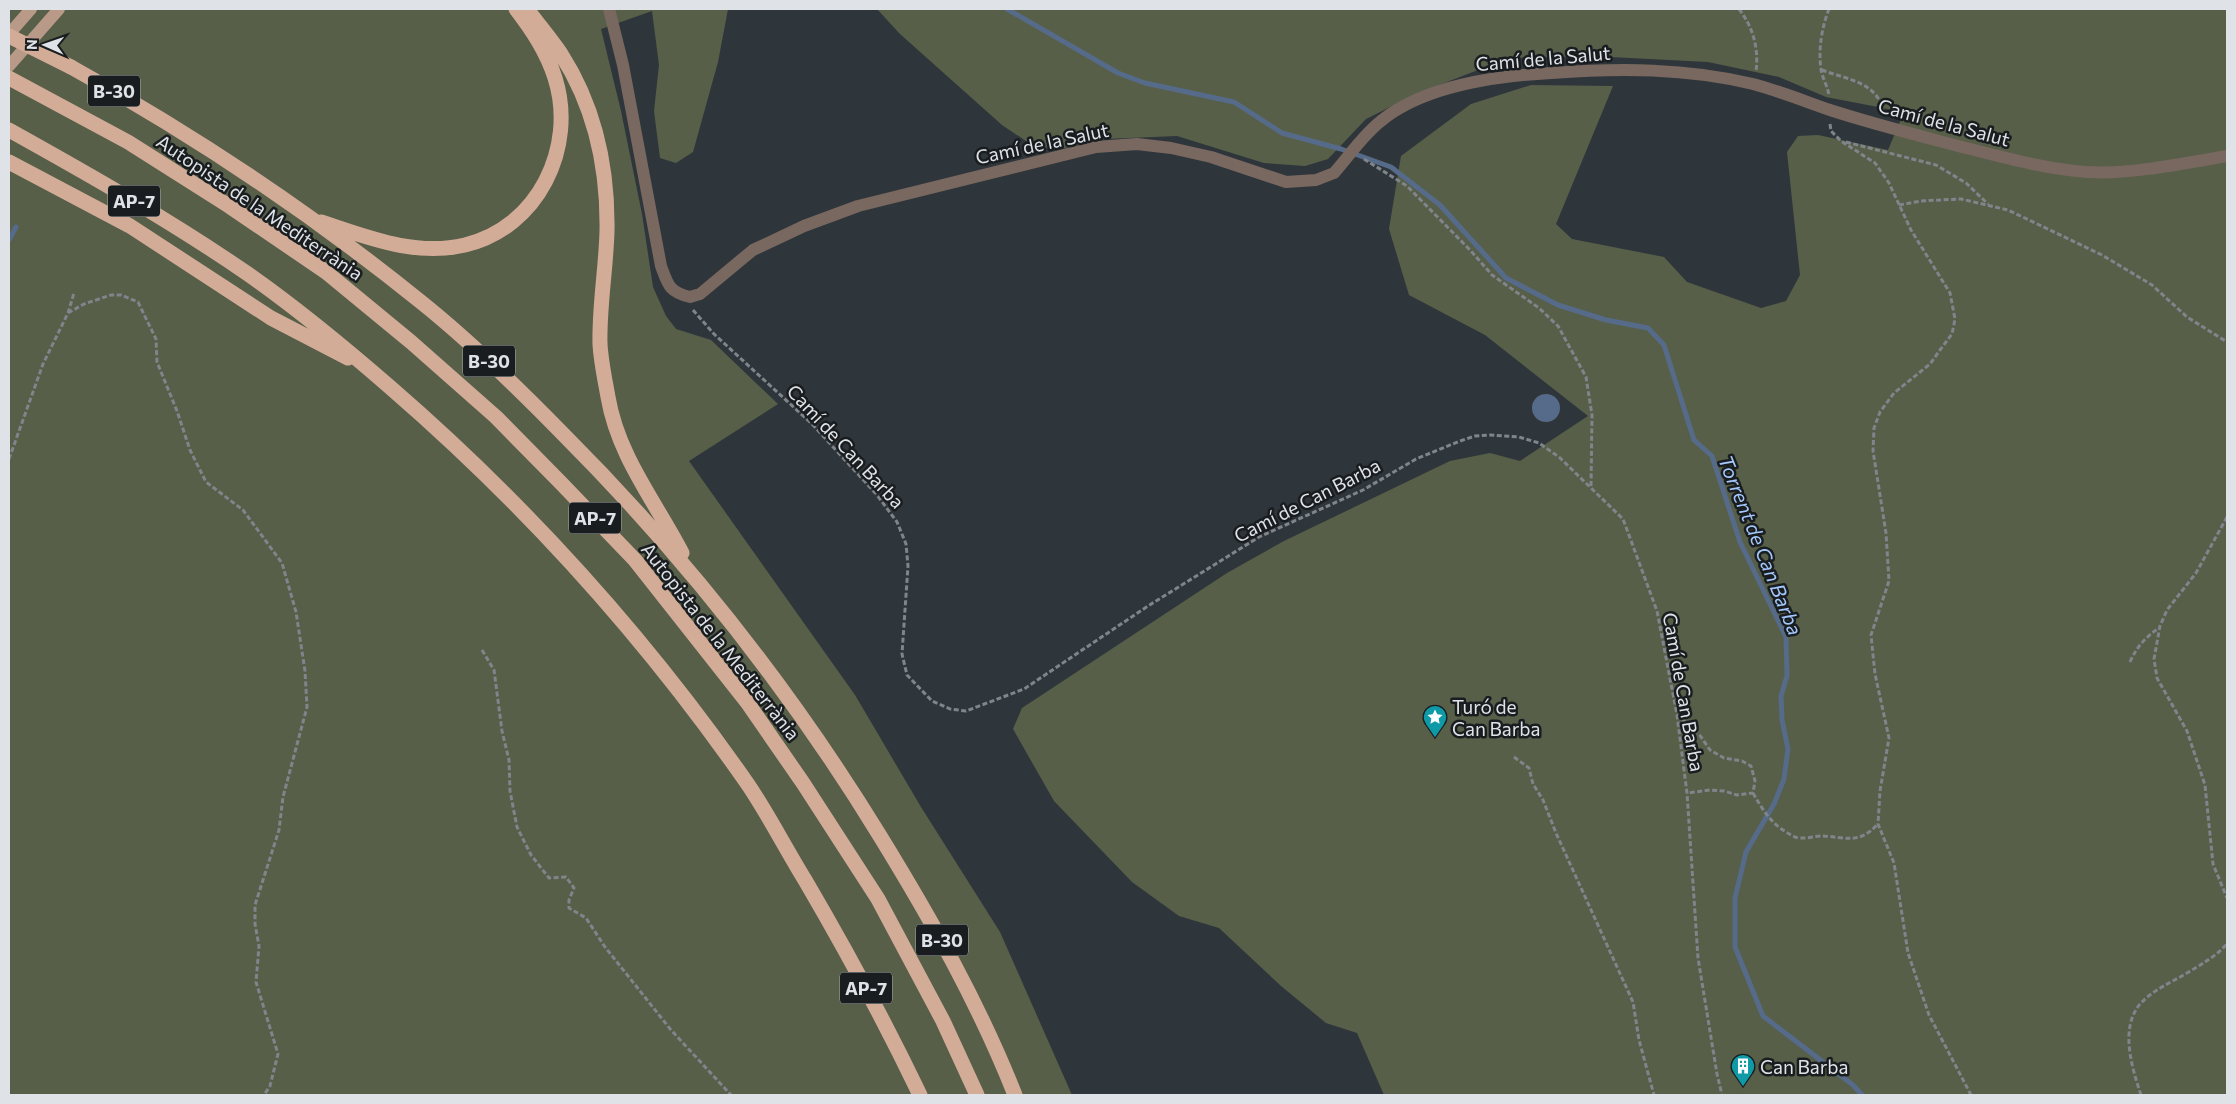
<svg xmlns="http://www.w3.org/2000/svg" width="2236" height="1104" viewBox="0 0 2236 1104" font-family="Commissioner,sans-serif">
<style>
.green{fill:#575f49}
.water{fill:#566b89}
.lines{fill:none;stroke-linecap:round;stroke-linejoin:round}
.stream{stroke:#566b89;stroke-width:5}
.path{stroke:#7f858a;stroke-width:3;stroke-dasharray:5 2.5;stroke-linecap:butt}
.minor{stroke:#78685f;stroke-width:12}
.major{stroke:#b99988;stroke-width:12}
.highway{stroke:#d3ac98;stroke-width:15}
.highway-bridge{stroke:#d3ac98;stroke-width:15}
.labels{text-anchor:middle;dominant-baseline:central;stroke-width:5;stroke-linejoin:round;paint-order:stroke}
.shield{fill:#1a1d1f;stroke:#a4a8ab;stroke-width:1}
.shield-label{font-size:18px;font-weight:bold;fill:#dfe3e7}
.street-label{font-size:19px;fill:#dfe3e7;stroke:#1a1d1f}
.poi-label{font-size:19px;fill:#dfe3e7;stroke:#1a1d1f;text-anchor:start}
.water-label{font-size:20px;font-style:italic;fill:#a3c8fc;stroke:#1a1d1f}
</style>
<rect width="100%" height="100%" fill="#2f363b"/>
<!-- green -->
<path class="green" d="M9,9H728L718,62L693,152L676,163L660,158L654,111L659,65L652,11L601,29L621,111L642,214L653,287L666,316L676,329L711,340L778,404L689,461L855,695L921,807L1000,932L1072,1095H9Z
M877,9H2227V1095H1384L1357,1033L1326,1023L1281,986L1219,928L1179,916L1132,882L1054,801L1013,729L1022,708L1227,573L1284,541L1450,461L1490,453L1520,461L1588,416L1485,335L1409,295L1389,229L1401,156L1471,104L1531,85L1613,86L1556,224L1572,239L1664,257L1687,282L1761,308L1786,301L1800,275L1787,152L1798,136L1818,135L1888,150L1904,112L1826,97L1779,77L1708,62L1591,56L1509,58L1416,94L1366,119L1328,159L1305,166L1264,163L1177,136L1105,139L1055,150L1029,143L1002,125L900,34Z"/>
<!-- water -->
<path class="water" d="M1532 408a14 14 0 1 1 28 0a14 14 0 1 1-28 0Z"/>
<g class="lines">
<!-- stream -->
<path class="stream" d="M1007,9L1118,73L1145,83L1234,102L1282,133L1341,149L1391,167L1440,205L1506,278L1558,305L1606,320L1648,328L1664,345L1694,440L1712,456L1740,542L1786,637L1787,676L1781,696L1782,720L1788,749L1784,779L1774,804L1746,852L1735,898V947L1763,1016L1853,1085L1862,1095
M9,240L16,227"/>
<!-- path -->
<path class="path" d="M1739,9C1753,27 1759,48 1756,72
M1829,9C1822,27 1818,49 1821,69C1822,78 1828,86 1829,96
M1822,70C1845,79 1878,82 1883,111
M1830,124L1831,131L1841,141L1875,163L1889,183L1911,230L1950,293L1955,319L1952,334L1940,350L1930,364L1894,393L1880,412L1874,428L1873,451L1886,533L1889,581L1871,635L1875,674L1889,738L1880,791L1878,824L1894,863L1908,953L1929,1015L1971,1095
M1846,142L1936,165L1966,183L1988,204
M1364,159L1407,186L1471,251L1492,275L1539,308L1558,326L1586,377L1592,415L1591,486
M1899,205L1921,201L1961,199L2008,210L2102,255L2152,285L2187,317L2227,342
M693,310L714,334L812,424L877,495L897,522L906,544L908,566L902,654L907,675L932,701L950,709L966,711L1024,689L1148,606L1259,537L1363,490L1416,459L1460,441L1475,436L1490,435L1519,437L1539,443L1559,457L1623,519L1657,611L1677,715L1687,793L1698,958L1717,1074L1722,1095
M68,313L84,304L111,295H121L138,302L156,339L157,362L177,411L190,450L206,482L243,510L282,563L296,612L305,671L307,707L283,797L279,830L255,905V924L259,946L256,982L278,1054L270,1086L264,1095
M9,459L43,364L68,313L74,293
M2227,517L2196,573L2167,610L2160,626L2154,659L2157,678L2187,731L2205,785L2213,864L2227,898
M482,650L494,670L502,731L509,760L510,791L517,827L531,855L549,878L566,877L574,888L569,900V908L586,918L605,947L671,1030L731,1095
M2130,662C2137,646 2146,637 2160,627
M1677,715L1699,734L1710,750L1724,758L1742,761L1751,766L1755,781L1753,793L1737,795L1724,791L1710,790L1687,793
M1514,757L1529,768L1533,784L1543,800L1556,833L1633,1002L1639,1040L1654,1095
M1753,793C1765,814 1773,826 1795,837C1802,840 1814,836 1822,836C1847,837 1858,845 1878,824
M2141,1095C2132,1068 2119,1027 2141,1003C2153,990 2172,982 2187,973C2202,964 2215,957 2227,944"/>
<!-- minor -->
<path class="minor" d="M609,9L623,65L661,266C668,285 669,292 690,297L700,294L753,250L804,226L858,206L1096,147L1137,144L1171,148L1211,157L1286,182L1316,180L1334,173C1349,156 1363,135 1381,121C1425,85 1497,76 1551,73C1620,68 1686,68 1753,84C1779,91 1804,101 1830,110C1873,124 1917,135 1962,147C2002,157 2045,169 2087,172C2128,175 2186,163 2227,156"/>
<!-- major -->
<path class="major" d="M9,34L31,9
M9,66L59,9"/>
<!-- highway -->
<path class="highway" d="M527,9C538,24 551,39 561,54C595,107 608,169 607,231C606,269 599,307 600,344C601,362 605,380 608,397C618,456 655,501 682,553
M71,67C194,135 312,214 421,302C471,342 517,387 562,433C684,555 790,689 880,836C931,919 979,1004 1015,1095
M9,78L128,142L229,206L326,272L411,342L496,417L560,482L635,560L747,702L803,783L878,899L943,1021L977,1095
M9,130C90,175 171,221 248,274C298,309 345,348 391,388C526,505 647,639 749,786C769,816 786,849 805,880C846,950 885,1022 920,1095
M9,162L130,226L271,318L348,358
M321,222C367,237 415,257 465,245C538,228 577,147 555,78C547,52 532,30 516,9"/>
<!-- highway-bridge -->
<path class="highway-bridge" d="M9,36L71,67"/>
</g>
<!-- icons -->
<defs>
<g id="sight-pin" transform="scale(1.25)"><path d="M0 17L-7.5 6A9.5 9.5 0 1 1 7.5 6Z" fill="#0f9aa8" stroke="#1a1d1f"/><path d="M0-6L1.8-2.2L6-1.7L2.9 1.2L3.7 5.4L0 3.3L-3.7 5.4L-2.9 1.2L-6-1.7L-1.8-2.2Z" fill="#fff"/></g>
<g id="building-pin" transform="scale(1.25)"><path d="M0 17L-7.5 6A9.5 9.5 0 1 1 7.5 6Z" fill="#0f9aa8" stroke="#1a1d1f"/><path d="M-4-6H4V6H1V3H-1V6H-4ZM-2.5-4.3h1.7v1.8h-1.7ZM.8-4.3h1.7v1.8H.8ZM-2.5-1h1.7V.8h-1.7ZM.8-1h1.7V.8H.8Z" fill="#fff"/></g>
</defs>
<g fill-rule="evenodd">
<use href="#sight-pin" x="1435" y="717"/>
<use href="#building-pin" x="1743" y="1066"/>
</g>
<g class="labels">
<!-- shield labels -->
<g class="shield">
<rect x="88" y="75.5" width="52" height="31" rx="4"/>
<rect x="108" y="185.5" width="52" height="31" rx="4"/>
<rect x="463" y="345.5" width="52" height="31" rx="4"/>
<rect x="569" y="502.5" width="52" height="31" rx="4"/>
<rect x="916" y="924.5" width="52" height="31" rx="4"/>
<rect x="840" y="972.5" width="52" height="31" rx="4"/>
</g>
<g class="shield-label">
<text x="114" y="91">B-30</text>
<text x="134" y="201">AP-7</text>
<text x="489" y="361">B-30</text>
<text x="595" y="518">AP-7</text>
<text x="942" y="940">B-30</text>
<text x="866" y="988">AP-7</text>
</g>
<!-- street labels -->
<g class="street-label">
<text transform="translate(1543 58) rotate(-5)">Camí de la Salut</text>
<text transform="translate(1944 122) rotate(15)">Camí de la Salut</text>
<text transform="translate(1042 143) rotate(-12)">Camí de la Salut</text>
<text transform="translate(260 207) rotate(34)">Autopista de la Mediterrània</text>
<text transform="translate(846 446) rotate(47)">Camí de Can Barba</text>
<text transform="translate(1307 500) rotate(-27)">Camí de Can Barba</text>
<text transform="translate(721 641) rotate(52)">Autopista de la Mediterrània</text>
<text transform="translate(1684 692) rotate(80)">Camí de Can Barba</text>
</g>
<!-- poi labels -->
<g class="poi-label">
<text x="1452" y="706">Turó de<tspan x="1452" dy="22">Can Barba</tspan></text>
<text x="1760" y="1066">Can Barba</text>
</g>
<!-- water labels -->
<g class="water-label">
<text transform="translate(1761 545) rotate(68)">Torrent de Can Barba</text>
</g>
</g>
<!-- border -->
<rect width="2236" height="1104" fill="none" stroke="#dfe3e7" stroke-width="20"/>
<!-- north arrow -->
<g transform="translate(45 45) rotate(272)" stroke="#1a1d1f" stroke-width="4" paint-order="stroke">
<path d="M0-4L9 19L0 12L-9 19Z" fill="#dfe3e7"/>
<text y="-8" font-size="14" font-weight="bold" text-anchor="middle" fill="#dfe3e7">N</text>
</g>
</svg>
